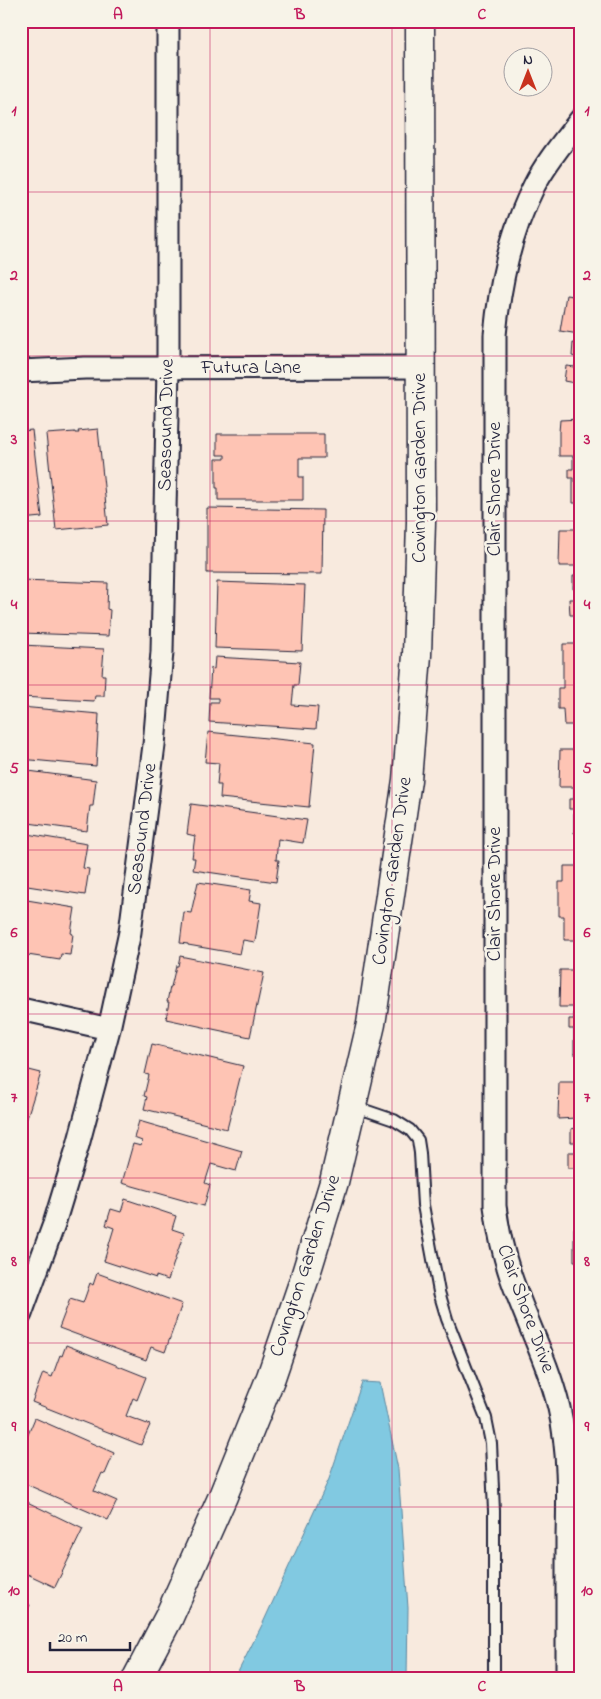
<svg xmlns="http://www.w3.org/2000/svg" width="601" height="1699" viewBox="0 0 601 1699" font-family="'Indie Flower',sans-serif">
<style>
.water{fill:#81c9e1;stroke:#5b869f}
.building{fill:#fec4b4;stroke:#22223b}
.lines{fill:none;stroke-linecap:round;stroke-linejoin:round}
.lane-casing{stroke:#22223b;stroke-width:14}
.street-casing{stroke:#22223b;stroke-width:25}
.secondary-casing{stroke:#22223b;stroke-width:31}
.lane{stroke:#f7f3e8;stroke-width:10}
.street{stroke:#f7f3e8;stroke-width:21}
.secondary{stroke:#f7f3e8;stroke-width:28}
.grid{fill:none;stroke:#c2185b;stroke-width:1;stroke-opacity:0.55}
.labels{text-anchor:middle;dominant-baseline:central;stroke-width:5;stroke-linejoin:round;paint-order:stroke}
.street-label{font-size:20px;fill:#22223b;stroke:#f7f3e8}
.neatline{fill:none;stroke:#c2185b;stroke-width:2}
.grid-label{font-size:16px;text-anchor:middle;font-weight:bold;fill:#c2185b}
</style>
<rect width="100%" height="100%" fill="#f8eade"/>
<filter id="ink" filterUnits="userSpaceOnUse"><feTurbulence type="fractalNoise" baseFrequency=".02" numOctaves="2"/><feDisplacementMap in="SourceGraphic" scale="10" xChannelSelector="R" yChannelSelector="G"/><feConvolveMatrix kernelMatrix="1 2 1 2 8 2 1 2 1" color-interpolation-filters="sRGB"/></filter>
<g filter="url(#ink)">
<!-- water -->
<path class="water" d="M362,1382L380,1383L398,1469L408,1608L407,1678H235L263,1623L329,1479Z"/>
<!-- building -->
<path class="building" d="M566,295L580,297V384L564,381L566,366L575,367L576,357L572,356L573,343L578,344L579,334L560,331Z
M580,419V503H573V478H569V469H573V456H559V432L560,420Z
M98,429L108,525L56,530L46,434L75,432V433H79L78,431Z
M32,430L42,517L21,519V431Z
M217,434H324V458H299V477H303V500H218V488H216V459H225V455H217Z
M207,508L323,510L322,574L207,573Z
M560,529H580V615H570L569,599H578V589H573V576H578V566H559Z
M21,580L108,583L107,609L110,610L108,636L21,633Z
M217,582L305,585L302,651L215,648Z
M563,644H580V725H564L563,709H558V688H563Z
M21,645L104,649L102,675H105L104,696H95L94,701L21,697Z
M215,657L300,662L298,685H294L292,705L318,707L316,729L209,722L210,702H218V698H209L211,668L214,669Z
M21,707L99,714L96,766L21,759Z
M208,732L315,743L309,807L220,798L221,785H217L219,763L205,762Z
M560,750H580V833H574V809H569V799H574V787H559Z
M21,770L96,780L93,806H90L87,831L21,822Z
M191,804L307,820L303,843L278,839L276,860H279L276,882L193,870L195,858H192L195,836L187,834Z
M21,833L87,844L83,868L89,869L85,895L21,885Z
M564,866H580V940H564V916H559V882H564Z
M198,882L251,890L249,901L261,903L255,942L243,940L240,954L188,945V944L180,943L184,912L191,913Z
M21,899L75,908L71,933L73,934L70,955L61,954L60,960L21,954Z
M180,956L264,973L250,1037L166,1019L169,1002H167L170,987H171L176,966H178Z
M560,970H580V1054H574V1029H569V1019H574V1007H559Z
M152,1044L243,1066L227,1129L144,1109L147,1097L144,1096L149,1075L145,1074Z
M21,1068L41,1073L25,1124L21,1123Z
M559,1082H580V1168H568V1152H576V1142H571V1129L576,1128V1118L558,1119Z
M139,1121L242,1151L236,1171L211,1164L205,1183L210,1185L204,1206L122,1183L133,1144L141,1146L142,1141L134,1138Z
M125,1199L176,1216L172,1229L184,1233L168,1280L156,1276V1278L104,1261L114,1228L106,1225L111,1209L121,1212Z
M579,1201H580L579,1278V1261H574V1228H579Z
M97,1273L182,1304L165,1352L151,1347L146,1360L59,1328L70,1299L83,1303L90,1283L93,1285Z
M66,1345L146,1377L137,1400L133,1398L126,1416L150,1425L141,1445L32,1402L43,1373L52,1377L60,1355L62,1356Z
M35,1418L114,1453L105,1474L102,1473L94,1491L117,1501L108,1520L21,1482V1461H23L25,1457L21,1455V1451Z
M21,1499L83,1529L55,1587L21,1571Z
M21,1600L30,1605L21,1622Z"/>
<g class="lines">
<!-- lane casing -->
<g class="lane-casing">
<path id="lane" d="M353,1106L394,1120L410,1130L418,1140L420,1153L423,1205L439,1292L447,1319L486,1418L491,1443L494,1511V1678"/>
</g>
<!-- street casing -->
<g class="street-casing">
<path id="street" d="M21,371L85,368L420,367
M21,1009L109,1029
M21,1314L54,1224L78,1145L109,1029L130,932L154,745L162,652L168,368V21
M567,1678C567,1631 567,1584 567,1537C568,1495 569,1450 559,1408C548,1362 526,1321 511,1277C503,1253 498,1230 495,1206V335C500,283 510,234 534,186C546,162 564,141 580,120"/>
</g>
<!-- secondary casing -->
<g class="secondary-casing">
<path id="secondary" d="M137,1678L169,1617L223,1496L271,1377L304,1280L334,1182L371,1024L407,780L417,655L421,522L420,21"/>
</g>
<!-- lane -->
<use href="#lane" class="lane"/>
<!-- street -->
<use href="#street" class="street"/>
<!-- secondary -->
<use href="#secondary" class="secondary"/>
</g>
</g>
<!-- grid -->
<path class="grid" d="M210,21V1678M392,21V1678M21,192H580M21,356H580M21,521H580M21,685H580M21,850H580M21,1014H580M21,1178H580M21,1343H580M21,1507H580"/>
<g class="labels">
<!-- street labels -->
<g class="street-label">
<text x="251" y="368">Futura Lane</text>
<text transform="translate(167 425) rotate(-89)">Seasound Drive</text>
<text transform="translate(420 468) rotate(-90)">Covington Garden Drive</text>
<text transform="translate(495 489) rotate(-90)">Clair Shore Drive</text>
<text transform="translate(143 829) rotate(-83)">Seasound Drive</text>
<text transform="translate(393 871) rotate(-82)">Covington Garden Drive</text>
<text transform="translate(495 894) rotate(-90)">Clair Shore Drive</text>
<text transform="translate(306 1266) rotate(-72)">Covington Garden Drive</text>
<text transform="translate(525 1309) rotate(70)">Clair Shore Drive</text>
</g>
</g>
<!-- margin -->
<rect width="601" height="1699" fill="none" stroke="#f7f3e8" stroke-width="55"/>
<!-- north arrow -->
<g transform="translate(528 72)"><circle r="24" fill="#f7f3e8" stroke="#a29fa3"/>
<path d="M0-4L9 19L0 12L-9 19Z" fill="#c8321e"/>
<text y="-8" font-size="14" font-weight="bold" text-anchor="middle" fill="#22223b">N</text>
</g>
<!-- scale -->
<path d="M50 1642v8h80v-8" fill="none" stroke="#22223b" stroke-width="2.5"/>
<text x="58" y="1642" font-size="15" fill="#22223b" stroke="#f7f3e8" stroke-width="4" paint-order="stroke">20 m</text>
<rect x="28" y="28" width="546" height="1644" class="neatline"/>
<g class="grid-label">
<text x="118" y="19">A</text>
<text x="300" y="19">B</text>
<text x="482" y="19">C</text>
<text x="14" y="115">1</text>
<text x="587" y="115">1</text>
<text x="14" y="280">2</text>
<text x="587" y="280">2</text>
<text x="14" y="444">3</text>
<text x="587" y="444">3</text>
<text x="14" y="609">4</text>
<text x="587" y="609">4</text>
<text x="14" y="773">5</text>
<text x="587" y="773">5</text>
<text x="14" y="937">6</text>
<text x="587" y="937">6</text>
<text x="14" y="1102">7</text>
<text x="587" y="1102">7</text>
<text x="14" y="1266">8</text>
<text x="587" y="1266">8</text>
<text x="14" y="1431">9</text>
<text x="587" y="1431">9</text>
<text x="14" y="1595">10</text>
<text x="587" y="1595">10</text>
<text x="118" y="1691">A</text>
<text x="300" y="1691">B</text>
<text x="482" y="1691">C</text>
</g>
</svg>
